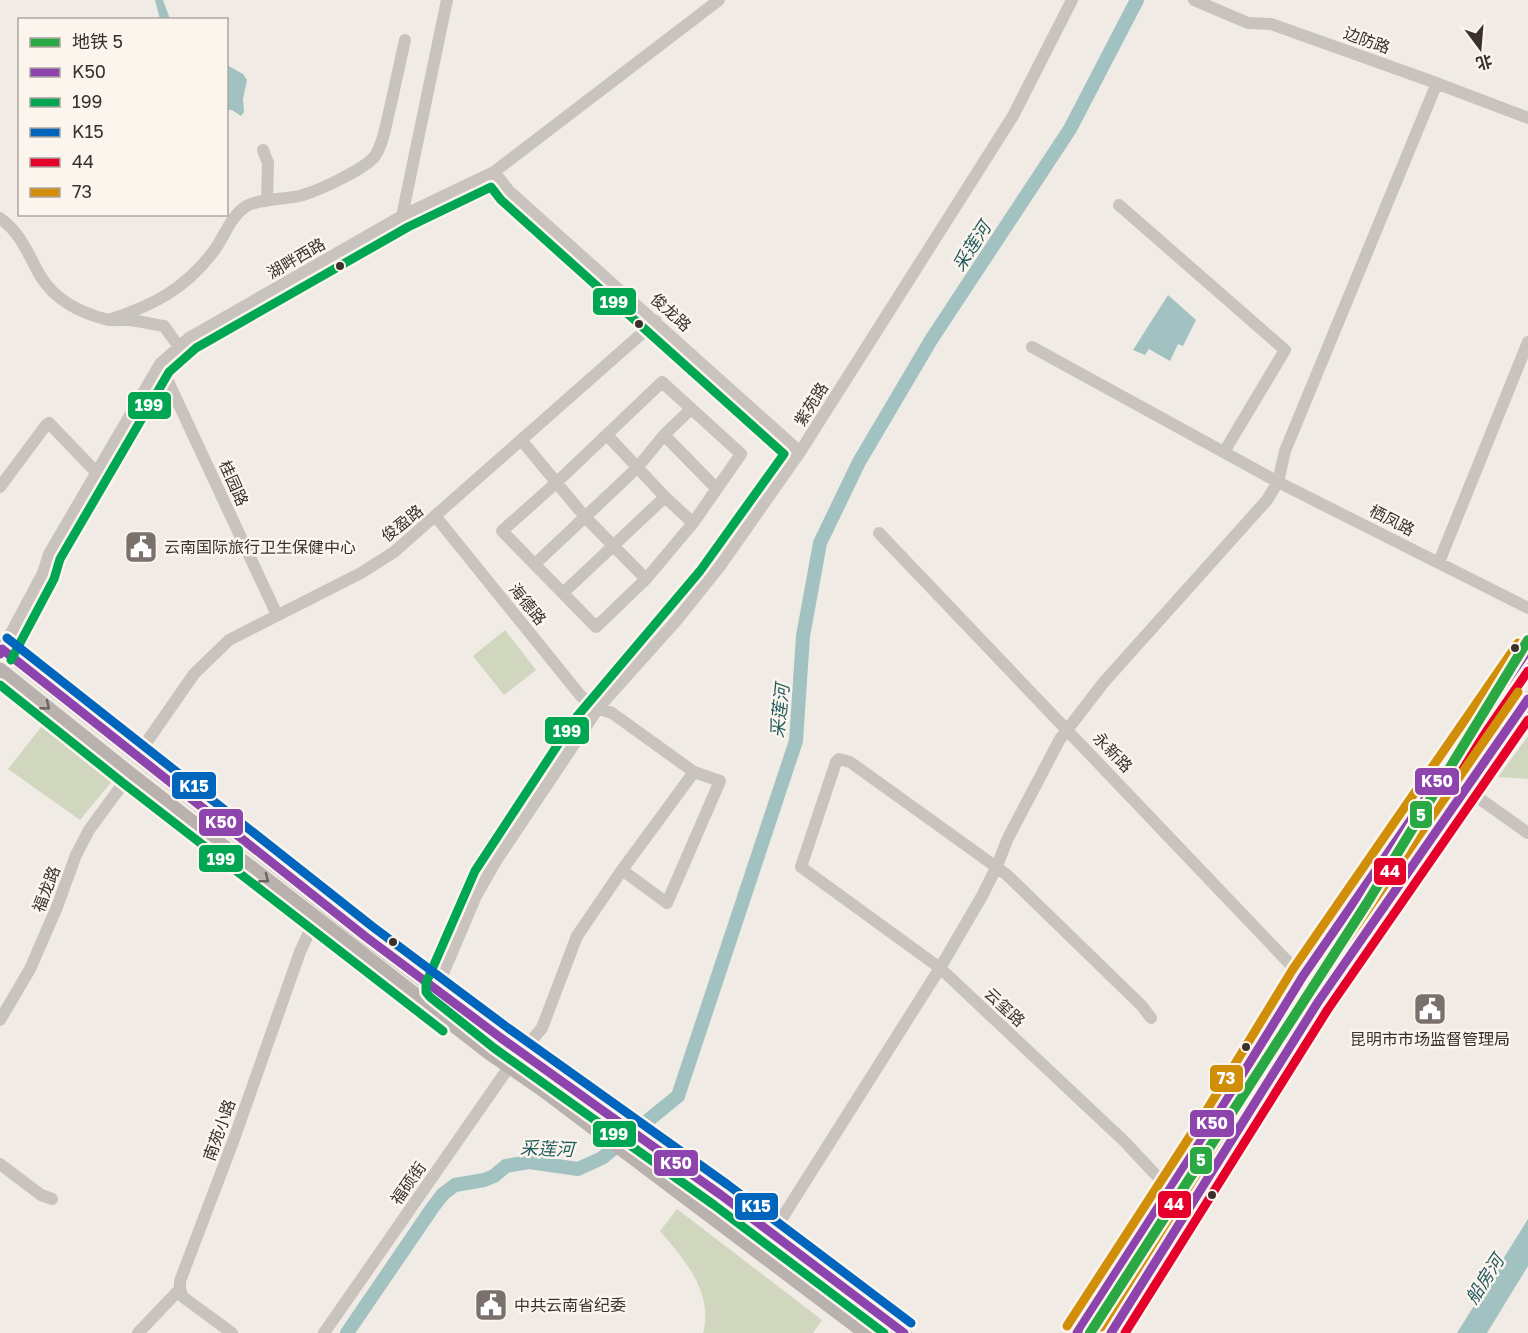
<svg xmlns="http://www.w3.org/2000/svg" width="1528" height="1333" viewBox="0 0 1528 1333" font-family="'Golos Text','Noto Sans SC',sans-serif">
<style>
.green{fill:#d1d6bf}
.water{fill:#a1c2c1}
.lines{fill:none;stroke-linecap:round;stroke-linejoin:round}
.river{stroke:#a1c2c1;stroke-width:14}
.minor{stroke:#c9c3be;stroke-width:12}
.major{stroke:#b8b1ad;stroke-width:15}
.bus-1-casing{stroke:#fbf5ee;stroke-width:14}
.bus-2-casing{stroke:#fbf5ee;stroke-width:14}
.bus-3-casing{stroke:#fbf5ee;stroke-width:14}
.bus-4-casing{stroke:#fbf5ee;stroke-width:14}
.bus-5-casing{stroke:#fbf5ee;stroke-width:14}
.bus-1{stroke:#8e44ad;stroke-width:9}
.bus-2{stroke:#00a651;stroke-width:9}
.bus-3{stroke:#0065bd;stroke-width:9}
.bus-4{stroke:#e4002b;stroke-width:9}
.bus-5{stroke:#d18e09;stroke-width:9}
.metro-1-casing{stroke:#fbf5ee;stroke-width:15}
.metro-1{stroke:#2aa844;stroke-width:10}
.oneway{stroke:#6d645f}
.bus-dot{fill:#3b302b;stroke:#fbf5ee;stroke-width:2}
.labels{text-anchor:middle;dominant-baseline:central;stroke-width:5;stroke-linejoin:round;paint-order:stroke}
.street-label{font-size:16px;fill:#3b302b;stroke:#fbf5ee}
.poi-label{font-size:16px;fill:#3b302b;stroke:#fbf5ee;text-anchor:start}
.water-label{font-size:18px;font-style:italic;fill:#1f5a5e;stroke:#fbf5ee}
.line-badge{stroke:#fbf5ee;stroke-width:2}
.badge-label{font-size:16px;text-anchor:middle;font-weight:bold;fill:#fff}
</style>
<rect width="100%" height="100%" fill="#f0ebe5"/>
<!-- green -->
<path class="green" d="M505,630L536,670L504,695L473,656Z
M42,726L112,781L80,820L8,769Z
M1528,736V779L1498,777Z
M677,1209L822,1320L813,1333H703C714,1293 684,1259 660,1231Z"/>
<!-- water -->
<path class="water" d="M155,0H163L170,19H160Z
M227,65L243,74L247,80L243,99L244,112L241,116L232,110H227Z
M1168,295L1196,320L1183,346L1178,344L1170,361L1149,349L1145,355L1133,350Z
M1528,1219V1266L1487,1333H1457Z"/>
<g class="lines">
<!-- river -->
<path class="river" d="M347,1333L433,1207L443,1194L455,1185L484,1180L494,1176L506,1166L529,1162L578,1169L602,1158L678,1096L796,741L803,636L820,543L859,462L931,340L1070,129L1137,0"/>
<!-- minor -->
<path class="minor" d="M1194,0L1248,23L1271,24L1428,80L1528,118
M263,150L268,163L267,201
M494,172L509,191L800,452
M1119,205L1285,350L1224,452
M402,216L447,0
M0,218C22,234 28,255 41,277C55,300 81,313 105,319C112,321 120,320 128,320C140,321 152,324 164,326L179,347
M108,320C152,306 184,290 213,252C224,238 230,217 245,207C258,198 287,200 303,195C320,190 365,169 375,156C384,142 386,123 390,108C395,85 400,63 405,40
M1032,347L1278,482L1528,608
M160,364L277,615
M662,382L741,454L693,523L646,579L596,627L502,531L556,483Z
M607,435L665,497
M664,435L691,409
M522,441L585,517L646,579
M0,487L46,425L49,423L97,473
M436,517L580,695L592,706L612,713L694,772
M879,533L1289,963L1303,976L1325,992
M1439,562L1528,342
M535,564L637,468L664,435L717,489
M563,593L665,497L693,523
M0,654L43,573L49,554L160,364L189,338L402,216L494,172L719,0
M137,756L194,674L229,640L361,573L394,552L656,321
M1466,789L1528,833
M437,988L476,896L496,861L599,707L676,621L720,566L800,452L1013,116L1072,0
M1151,1018L1142,1006L1006,874L850,762L839,759L836,762L801,867L940,968L1124,1141L1170,1190
M0,1020L30,969L57,907L76,855L89,830L130,774
M0,1164L41,1195L52,1199
M772,1234L940,968L982,896L996,868L1008,838L1060,739L1104,682L1267,500L1278,482L1285,451L1437,83
M138,1333L180,1289
M232,1333L183,1297L180,1289V1281L234,1139L300,952L310,930L318,919
M324,1333L509,1067L542,1028L577,936L622,870L694,772L720,781L667,903L622,870"/>
<!-- major -->
<path class="major" d="M0,647L366,937L501,1038L623,1124L721,1195L904,1333
M0,670L130,774L490,1053L541,1088L866,1333
M1077,1333L1215,1119L1303,976L1528,650
M1111,1333L1318,1002L1528,699"/>
<!-- bus-1 casing -->
<g class="bus-1-casing">
<path id="bus-1" d="M0,654L2,649L366,937L501,1038L721,1195L904,1333
M1077,1333L1215,1119L1303,976L1528,650
M1111,1333L1318,1002L1528,699"/>
</g>
<!-- bus-2 casing -->
<g class="bus-2-casing">
<path id="bus-2" d="M11,660L54,579L60,559L169,372L196,348L408,227L491,187L501,200L784,454L700,571L574,720L475,871L426,983V992L430,997L494,1048L714,1205L884,1333
M0,685L123,783L443,1031"/>
</g>
<!-- bus-3 casing -->
<g class="bus-3-casing">
<path id="bus-3" d="M7,638L373,927L508,1028L728,1185L911,1323"/>
</g>
<!-- bus-4 casing -->
<g class="bus-4-casing">
<path id="bus-4" d="M1091,1333L1225,1126L1313,983L1528,671
M1125,1333L1328,1009L1528,720"/>
</g>
<!-- bus-5 casing -->
<g class="bus-5-casing">
<path id="bus-5" d="M1067,1326L1205,1113L1293,969L1518,643
M1101,1327L1308,996L1518,692"/>
</g>
<!-- bus-1 -->
<use href="#bus-1" class="bus-1"/>
<!-- bus-2 -->
<use href="#bus-2" class="bus-2"/>
<!-- bus-3 -->
<use href="#bus-3" class="bus-3"/>
<!-- bus-4 -->
<use href="#bus-4" class="bus-4"/>
<!-- bus-5 -->
<use href="#bus-5" class="bus-5"/>
<!-- metro-1 casing -->
<g class="metro-1-casing">
<path id="metro-1" d="M1090,1333L1367,903L1528,640"/>
</g>
<!-- metro-1 -->
<use href="#metro-1" class="metro-1"/>
</g>
<!-- one-way arrows -->
<defs><path id="oneway-chevron" d="M-2-3.5L2.5 0L-2 3.5" fill="none" stroke-width="1.6" stroke-linecap="round" stroke-linejoin="round" transform="scale(1.5)"/></defs>
<g class="oneway">
<use href="#oneway-chevron" transform="translate(46 706) rotate(39)"/>
<use href="#oneway-chevron" transform="translate(265 879) rotate(38)"/>
</g>
<!-- icons -->
<defs>
<g id="civic-square" transform="scale(1.725)"><rect x="-9" y="-9" width="18" height="18" rx="4" fill="#7a716c" stroke="#fbf5ee"/><path d="M-.6-6.5H3V-4.5H.6V-3L4-1V1h2V6H-6V1h2V-1L-.6-3ZM-1.2 2.5V6h2.4V2.5Z" fill="#fff"/></g>
</defs>
<g fill-rule="evenodd">
<use href="#civic-square" x="141" y="547"/>
<use href="#civic-square" x="1430" y="1009"/>
<use href="#civic-square" x="491" y="1305"/>
</g>
<!-- markers -->
<g class="bus-dot">
<circle cx="340" cy="266" r="5"/>
<circle cx="639" cy="324" r="5"/>
<circle cx="1515" cy="648" r="5"/>
<circle cx="393" cy="942" r="5"/>
<circle cx="1246" cy="1047" r="5"/>
<circle cx="1212" cy="1195" r="5"/>
</g>
<g class="labels">
<!-- street labels -->
<g class="street-label">
<text transform="translate(1367 40) rotate(20)">边防路</text>
<text transform="translate(296 258) rotate(-30)">湖畔西路</text>
<text transform="translate(671 312) rotate(42)">俊龙路</text>
<text transform="translate(811 404) rotate(-58)">紫苑路</text>
<text transform="translate(234 483) rotate(66)">桂园路</text>
<text transform="translate(1392 520) rotate(27)">栖凤路</text>
<text transform="translate(402 523) rotate(-39)">俊盈路</text>
<text transform="translate(528 604) rotate(51)">海德路</text>
<text transform="translate(1113 752) rotate(46)">永新路</text>
<text transform="translate(46 889) rotate(-69)">福龙路</text>
<text transform="translate(1005 1007) rotate(43)">云玺路</text>
<text transform="translate(219 1130) rotate(-70)">南苑小路</text>
<text transform="translate(408 1183) rotate(-55)">福硕街</text>
</g>
<!-- poi labels -->
<g class="poi-label">
<text x="164" y="547">云南国际旅行卫生保健中心</text>
<text x="1430" y="1039" text-anchor="middle">昆明市市场监督管理局</text>
<text x="514" y="1305">中共云南省纪委</text>
</g>
<!-- water labels -->
<g class="water-label">
<text transform="translate(971 246) rotate(-57)">采莲河</text>
<text transform="translate(779 711) rotate(-84)">采莲河</text>
<text transform="translate(547 1148) rotate(2)">采莲河</text>
<text transform="translate(1484 1279) rotate(-57)">船房河</text>
</g>
</g>
<g class="line-badge">
<rect x="592" y="287" width="45" height="29" rx="6" fill="#00a651"/>
<rect x="127" y="391" width="45" height="29" rx="6" fill="#00a651"/>
<rect x="544" y="716" width="46" height="29" rx="6" fill="#00a651"/>
<rect x="1414" y="767" width="46" height="29" rx="6" fill="#8e44ad"/>
<rect x="171" y="771" width="46" height="29" rx="6" fill="#0065bd"/>
<rect x="1409" y="800" width="24" height="29" rx="6" fill="#2aa844"/>
<rect x="198" y="808" width="46" height="29" rx="6" fill="#8e44ad"/>
<rect x="198" y="844" width="46" height="29" rx="6" fill="#00a651"/>
<rect x="1373" y="857" width="34" height="29" rx="6" fill="#e4002b"/>
<rect x="1209" y="1064" width="35" height="29" rx="6" fill="#d18e09"/>
<rect x="1189" y="1109" width="46" height="29" rx="6" fill="#8e44ad"/>
<rect x="592" y="1120" width="45" height="28" rx="6" fill="#00a651"/>
<rect x="1189" y="1146" width="24" height="29" rx="6" fill="#2aa844"/>
<rect x="653" y="1149" width="46" height="28" rx="6" fill="#8e44ad"/>
<rect x="1157" y="1190" width="35" height="29" rx="6" fill="#e4002b"/>
<rect x="734" y="1192" width="45" height="29" rx="6" fill="#0065bd"/>
</g>
<g class="badge-label">
<text x="614" y="308">199</text>
<text x="149" y="411">199</text>
<text x="567" y="737">199</text>
<text x="1437" y="787">K50</text>
<text x="194" y="792">K15</text>
<text x="1421" y="821">5</text>
<text x="221" y="828">K50</text>
<text x="221" y="865">199</text>
<text x="1390" y="877">44</text>
<text x="1226" y="1084">73</text>
<text x="1212" y="1129">K50</text>
<text x="614" y="1140">199</text>
<text x="1201" y="1166">5</text>
<text x="676" y="1169">K50</text>
<text x="1174" y="1210">44</text>
<text x="756" y="1212">K15</text>
</g>
<!-- legend -->
<rect x="18" y="18" width="210" height="198" fill="#fbf5ee" stroke="#aea6a0" stroke-width="1.5"/>
<rect x="30" y="38" width="30" height="9" fill="#2aa844" stroke="#aea6a0" stroke-width="1.5"/>
<text x="72" y="48" font-size="18" fill="#3b302b">地铁 5</text>
<rect x="30" y="68" width="30" height="9" fill="#8e44ad" stroke="#aea6a0" stroke-width="1.5"/>
<text x="72" y="78" font-size="18" fill="#3b302b">K50</text>
<rect x="30" y="98" width="30" height="9" fill="#00a651" stroke="#aea6a0" stroke-width="1.5"/>
<text x="72" y="108" font-size="18" fill="#3b302b">199</text>
<rect x="30" y="128" width="30" height="9" fill="#0065bd" stroke="#aea6a0" stroke-width="1.5"/>
<text x="72" y="138" font-size="18" fill="#3b302b">K15</text>
<rect x="30" y="158" width="30" height="9" fill="#e4002b" stroke="#aea6a0" stroke-width="1.5"/>
<text x="72" y="168" font-size="18" fill="#3b302b">44</text>
<rect x="30" y="188" width="30" height="9" fill="#d18e09" stroke="#aea6a0" stroke-width="1.5"/>
<text x="72" y="198" font-size="18" fill="#3b302b">73</text>
<!-- north arrow -->
<g transform="translate(1480 48) rotate(164)" stroke="#fbf5ee" stroke-width="4.5" paint-order="stroke">
<path d="M0-4.5L10 22L0 15L-10 22Z" fill="#3b302b"/>
<text y="-9" font-size="16" font-weight="bold" text-anchor="middle" fill="#3b302b">北</text>
</g>
</svg>
